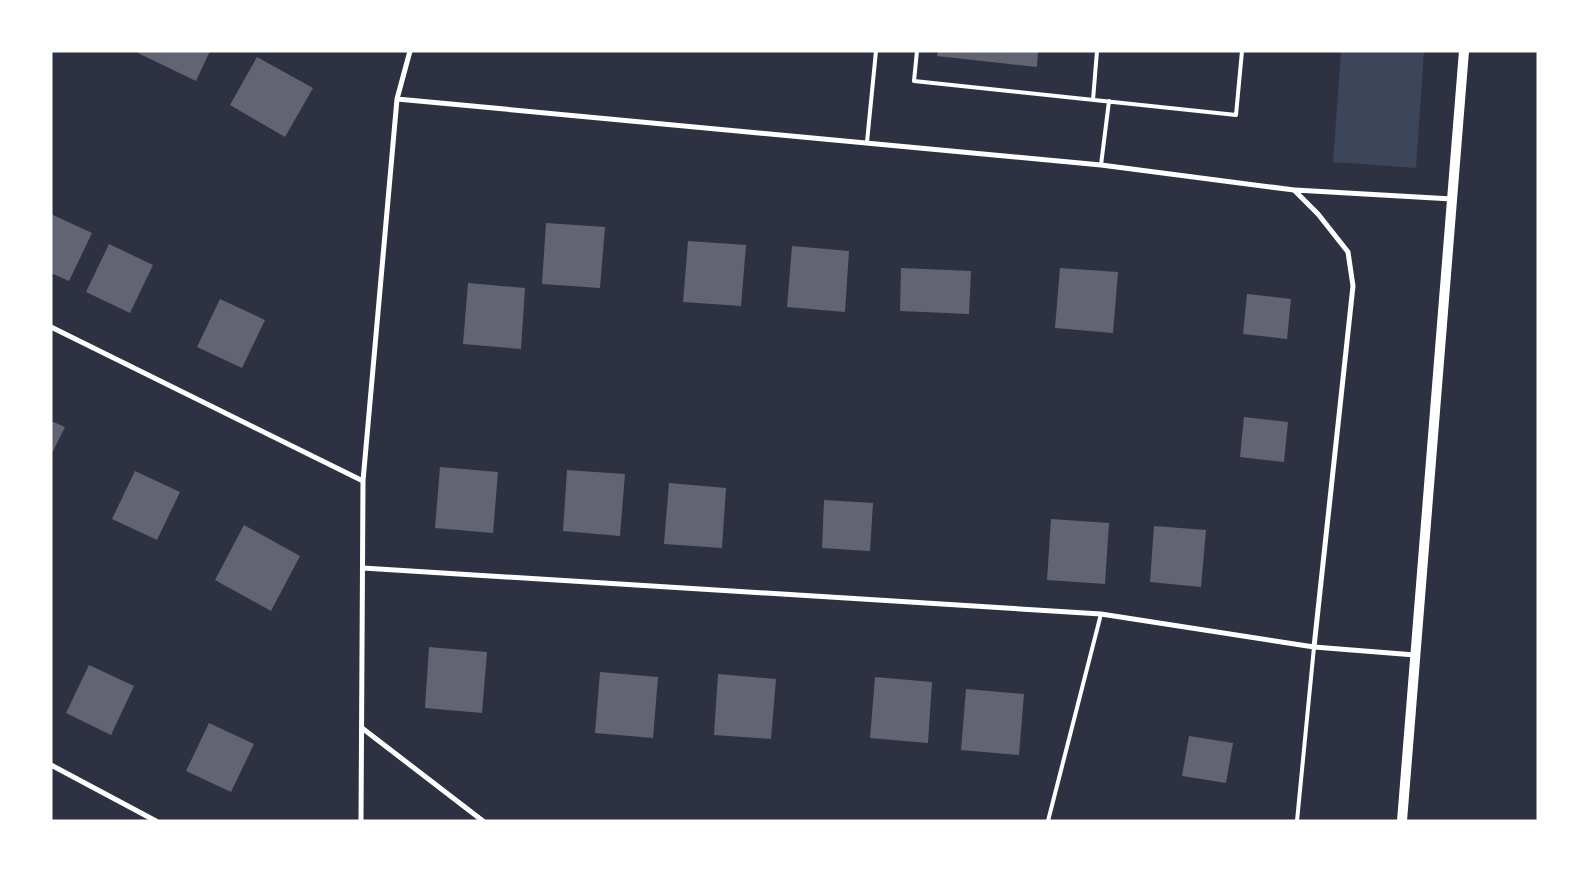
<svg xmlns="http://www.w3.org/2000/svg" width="1589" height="872" viewBox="0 0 1589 872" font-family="Commissioner,sans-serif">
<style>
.green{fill:#3c4559}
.building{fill:#626471}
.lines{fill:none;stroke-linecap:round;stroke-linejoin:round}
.service{stroke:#fff;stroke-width:4}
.minor{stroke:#fff;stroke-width:5}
.secondary{stroke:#fff;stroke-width:10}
</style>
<rect width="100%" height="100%" fill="#2d3142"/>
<!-- green -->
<path class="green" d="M1341,51H1424L1416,168L1333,162Z"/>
<!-- building -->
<path class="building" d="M139,51H210L196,81L138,53Z
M938,51H1038L1037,67L937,56Z
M257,57L313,88L285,137L230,105Z
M51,214L92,233L69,281L51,273Z
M546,223L605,227L600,288L542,284Z
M688,241L746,245L741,306L683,302Z
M109,244L153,265L130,313L86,292Z
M792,246L849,251L845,312L787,307Z
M901,268L971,271L969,314L900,311Z
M1060,268L1118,272L1113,333L1055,328Z
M468,283L525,288L521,349L463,344Z
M1247,294L1291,299L1287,339L1243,334Z
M220,299L265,320L242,368L197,347Z
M1244,417L1288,422L1284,462L1240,457Z
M51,421L65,427L51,455Z
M440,467L498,472L493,533L435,528Z
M567,470L625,474L620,536L563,531Z
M135,471L180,492L157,540L112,519Z
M669,483L726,488L722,548L664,544Z
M824,500L873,503L870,551L822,548Z
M1051,519L1109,523L1105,584L1047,580Z
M244,525L300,556L271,611L215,580Z
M1154,526L1206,530L1201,587L1150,582Z
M429,647L487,652L482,713L425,708Z
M89,665L134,686L111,735L66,713Z
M600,672L658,677L653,738L595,733Z
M718,674L776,679L771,739L714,735Z
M875,677L932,682L928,743L870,738Z
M966,689L1024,694L1019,755L961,750Z
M209,723L254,744L231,792L186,771Z
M1189,736L1233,743L1226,783L1182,776Z"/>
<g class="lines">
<!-- service -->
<path class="service" d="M917,51L914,81L1236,115L1242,51
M1093,100L1097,51
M867,142L876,51
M1101,165L1109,101
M1048,821L1101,614
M1297,821L1314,647"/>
<!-- minor -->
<path class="minor" d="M397,99L1101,165L1294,190L1318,214L1348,252L1353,286L1314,647
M1295,190L1452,199
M51,327L363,481
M363,568L1101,614L1314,647L1415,655
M362,728L483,821
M51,765L156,821
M361,821L363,481L397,99L410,51"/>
<!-- secondary -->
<path class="secondary" d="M1402,821L1464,51"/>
</g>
<!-- border -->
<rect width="1589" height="872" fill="none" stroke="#ffffff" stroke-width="105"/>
</svg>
